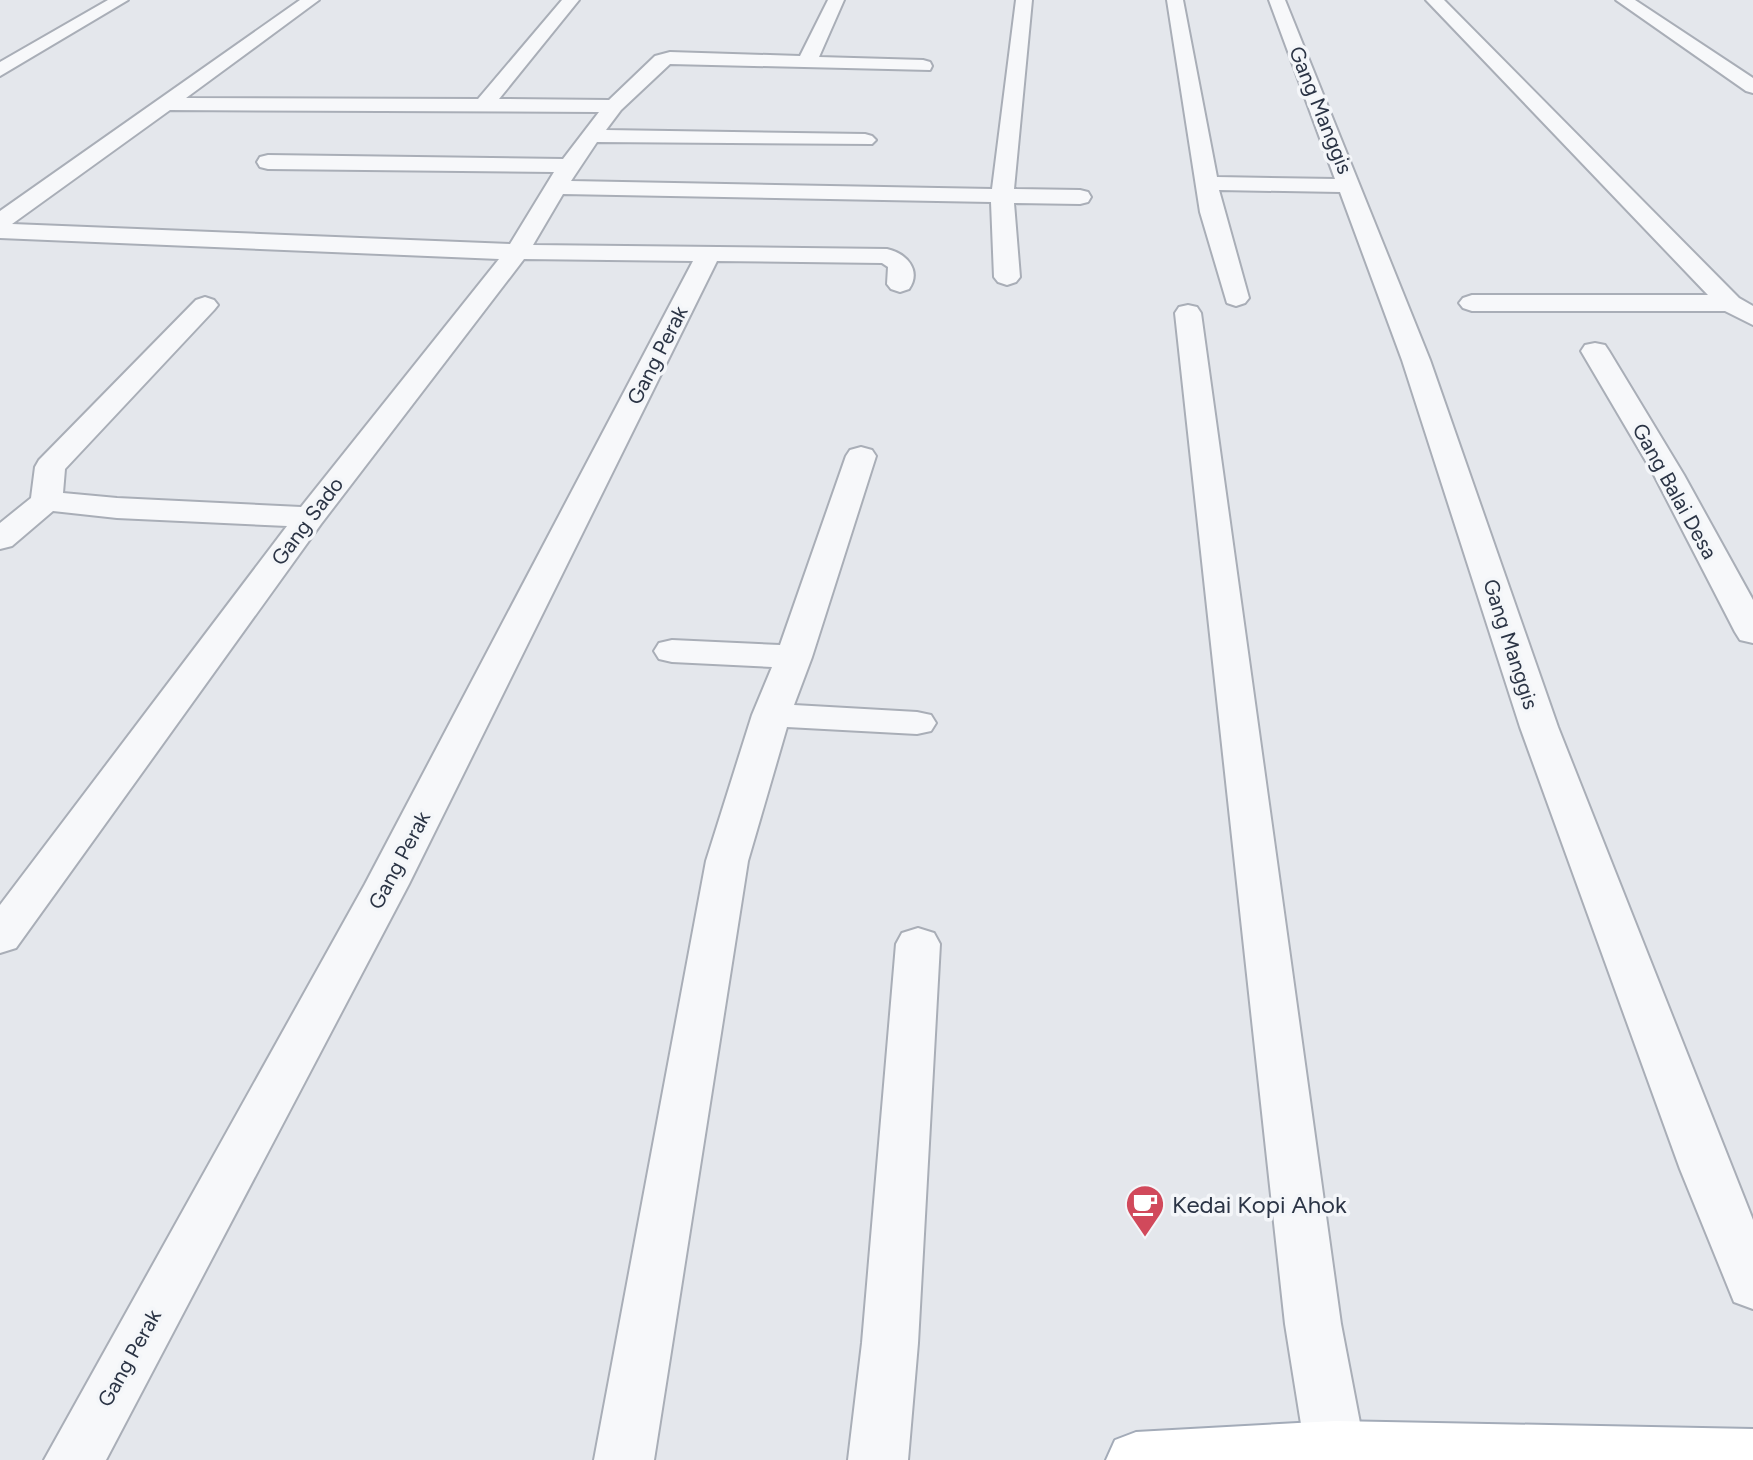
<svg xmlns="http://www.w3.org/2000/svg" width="1753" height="1460" viewBox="0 0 1753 1460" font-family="Figtree,sans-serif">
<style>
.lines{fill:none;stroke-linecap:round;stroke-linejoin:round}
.minor-casing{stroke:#a9aeb7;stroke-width:4}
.major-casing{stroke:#a3abb8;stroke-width:4}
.minor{fill:#f7f8fa;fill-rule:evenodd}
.major{fill:#fff;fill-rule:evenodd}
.labels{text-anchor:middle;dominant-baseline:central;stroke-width:7;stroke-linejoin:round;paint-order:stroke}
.street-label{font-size:21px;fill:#2b3445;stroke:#f4f6f9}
.near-poi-label{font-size:24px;fill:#2b3445;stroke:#f4f6f9;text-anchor:start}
</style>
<rect width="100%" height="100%" fill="#e4e7ec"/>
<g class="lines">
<!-- minor casing -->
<g class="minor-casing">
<path id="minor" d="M108,0H128L0,76V62Z
M300,0H319L186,98L478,99L562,0H579L499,99L609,100L655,56L670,52L800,56L828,0H844L819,57L923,60L930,62L932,66L930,70L670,64L621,110L606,130L865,134L872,136L876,140L872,144L597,142L571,181L992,189L1016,0H1032L1014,189L1080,190L1088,192L1091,197L1088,202L1080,204L1014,203L1020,277L1016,282L1007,285L998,282L994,277L991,202L563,194L533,245L887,249C906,253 922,270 909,289L900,292L891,289L887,284L888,267L882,263L717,261L409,884L106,1460H44L365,884L693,261L524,259L321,524L16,948L0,953V905L287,526L117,518L53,511L12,546L0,549V523L31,498L35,467L39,460L196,300L205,297L214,300L218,305L214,310L65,469L63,493L117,498L301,507L499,259L0,238V211ZM170,110L599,112L563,159L268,155L260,157L257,162L260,167L268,169L554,172L510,244L12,224Z
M1167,0H1183L1217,177L1335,179L1269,0H1285L1430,360L1558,727L1753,1220V1309L1734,1302L1680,1169L1520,727L1402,360L1340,192L1219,190L1249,298L1245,303L1236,306L1227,303L1200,212Z
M1426,0H1444L1739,298L1753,306V325L1725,311H1472L1463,308L1459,303L1463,298L1472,295H1708Z
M1616,0H1635L1753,78V93L1746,91Z
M1188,305L1197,307L1201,313L1341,1324L1365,1449L1360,1460H1310L1305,1449L1285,1324L1175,313L1179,307Z
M1595,343L1605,345L1609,351L1684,475L1753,600V643L1740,640L1735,632L1654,475L1581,351L1585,345Z
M861,447L872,450L876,456L812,657L794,705L917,712L931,715L936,723L931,731L917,734L787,727L748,861L654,1460H594L706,861L752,715L772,667L672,662L659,659L654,651L659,643L672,640L780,645L846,456L850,450Z
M918,928L934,933L940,944L918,1343L908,1460H848L862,1343L896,944L902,933Z"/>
</g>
<!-- major casing -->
<g class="major-casing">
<path id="major" d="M1335,1421L1753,1429V1460H1106L1115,1440L1136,1432Z"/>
</g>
<!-- minor -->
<use href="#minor" class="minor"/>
<!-- major -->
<use href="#major" class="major"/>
</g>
<!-- icons -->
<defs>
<g id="cafe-pin" transform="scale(2.0125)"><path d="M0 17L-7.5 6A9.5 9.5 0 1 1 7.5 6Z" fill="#d1495b" stroke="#f4f6f9"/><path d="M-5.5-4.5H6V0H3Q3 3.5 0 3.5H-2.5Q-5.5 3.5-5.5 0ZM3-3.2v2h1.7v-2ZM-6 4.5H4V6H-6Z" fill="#fff"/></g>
</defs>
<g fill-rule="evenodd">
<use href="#cafe-pin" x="1145" y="1204"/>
</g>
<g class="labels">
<!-- street labels -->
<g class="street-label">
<text transform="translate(1321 110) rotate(68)">Gang Manggis</text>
<text transform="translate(657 355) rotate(-63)">Gang Perak</text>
<text transform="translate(1675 491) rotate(61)">Gang Balai Desa</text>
<text transform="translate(307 521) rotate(-53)">Gang Sado</text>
<text transform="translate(1511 644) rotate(72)">Gang Manggis</text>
<text transform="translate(399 860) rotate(-62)">Gang Perak</text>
<text transform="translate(129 1358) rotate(-61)">Gang Perak</text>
</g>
<!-- near-poi labels -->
<g class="near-poi-label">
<text x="1172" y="1204">Kedai Kopi Ahok</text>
</g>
</g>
</svg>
